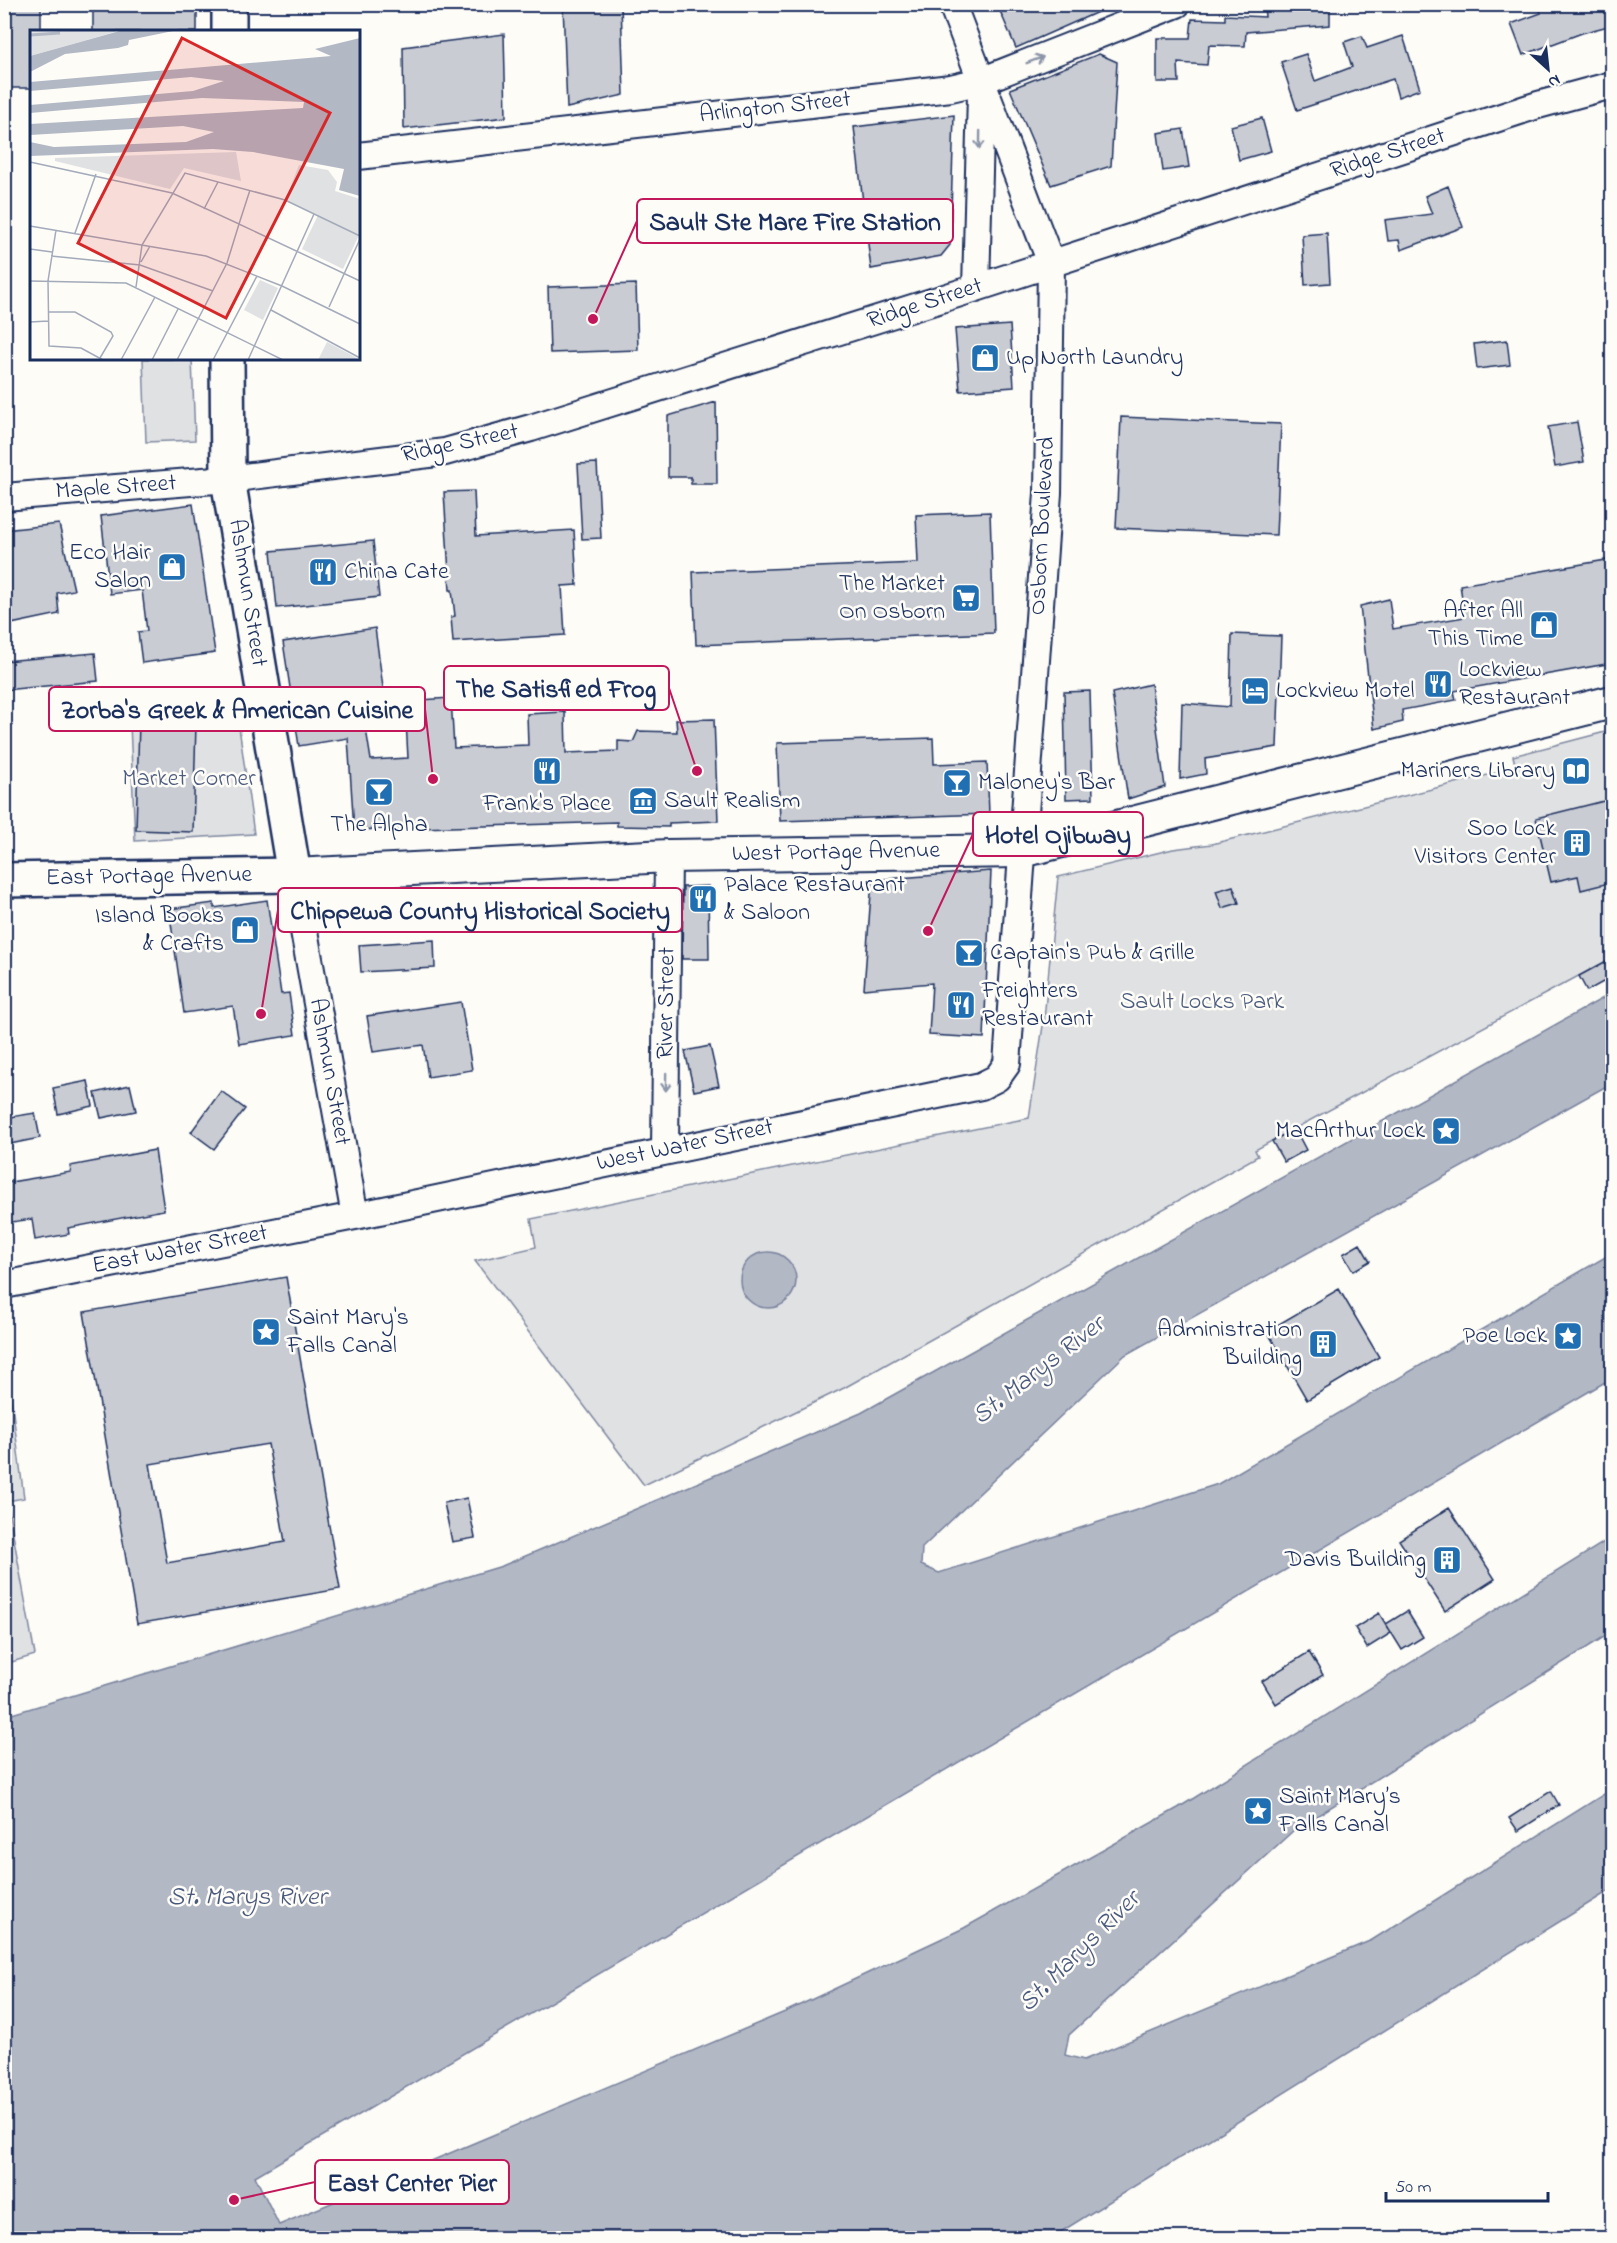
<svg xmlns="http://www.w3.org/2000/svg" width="1617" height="2243" viewBox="0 0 1617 2243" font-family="'Indie Flower',sans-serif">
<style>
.green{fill:#e0e1e3;stroke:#7e88a0;stroke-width:1.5}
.water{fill:#b3b8c5;stroke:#76819c;stroke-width:1.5}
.building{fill:#c9ccd3;stroke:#1b2f5e;stroke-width:1.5;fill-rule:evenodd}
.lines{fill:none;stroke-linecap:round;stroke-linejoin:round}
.minor-casing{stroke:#1b2f5e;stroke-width:30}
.tertiary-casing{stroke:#1b2f5e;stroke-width:36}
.secondary-casing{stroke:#1b2f5e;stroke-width:38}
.primary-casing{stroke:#1b2f5e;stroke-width:38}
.minor{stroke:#fdfcf7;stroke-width:26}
.tertiary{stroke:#fdfcf7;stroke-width:32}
.secondary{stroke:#fdfcf7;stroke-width:33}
.primary{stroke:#fdfcf7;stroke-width:33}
.oneway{stroke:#8c96aa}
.labels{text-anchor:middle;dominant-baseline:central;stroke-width:5;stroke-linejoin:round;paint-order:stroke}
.street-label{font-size:24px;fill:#1b2f5e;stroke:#fdfcf7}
.poi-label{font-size:24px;fill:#1b2f5e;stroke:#fdfcf7;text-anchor:start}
.park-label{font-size:24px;fill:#4c5c7f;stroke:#fdfcf7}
.water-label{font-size:26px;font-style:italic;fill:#49587d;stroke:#fdfcf7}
.inset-river{fill:none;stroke:#b3b8c5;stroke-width:3}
.inset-road{fill:none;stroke:#a3aaba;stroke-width:1.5}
.view{fill:#d62828;fill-opacity:0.15;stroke:#d62828;stroke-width:3}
.inset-edge{fill:none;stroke:#1b2f5e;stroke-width:3}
.leader{fill:none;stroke:#c2185b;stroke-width:2}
.callout-dot{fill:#c2185b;stroke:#fdfcf7;stroke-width:2}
.callout{fill:#fdfcf7;stroke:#c2185b;stroke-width:2}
.callout-label{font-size:26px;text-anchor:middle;font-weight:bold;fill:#1b2f5e}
</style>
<rect width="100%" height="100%" fill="#fdfcf7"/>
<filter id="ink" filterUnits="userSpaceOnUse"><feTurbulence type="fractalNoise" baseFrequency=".0167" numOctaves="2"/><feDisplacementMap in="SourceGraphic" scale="12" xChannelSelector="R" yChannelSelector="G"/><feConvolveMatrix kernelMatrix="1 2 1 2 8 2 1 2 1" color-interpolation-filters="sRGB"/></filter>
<g filter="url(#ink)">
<!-- green -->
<path class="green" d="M143,359H192L195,440L146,442Z
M238,720L254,834L135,841L130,723Z
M1609,731L1612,745V958L1255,1150L1258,1156L844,1388L644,1485L475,1261L536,1247L531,1219L1029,1118L1044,1019L1058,877L1173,849L1212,844L1516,768L1513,756Z
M4,1343L24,1498L7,1501L35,1655L5,1664Z"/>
<!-- water -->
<path class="water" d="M1612,993V1083L1125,1355L922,1548L921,1565L939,1573L1218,1484L1612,1253V1378L255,2176L279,2225L785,2012L964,1928L1178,1808L1612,1537V1632L1294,1830L1069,2035L1065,2055L1084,2060L1372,1940L1612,1789V1889L1051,2238H5V1716L502,1566L861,1413Z
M740 1280a28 28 0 1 1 56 0a28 28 0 1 1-56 0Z"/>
<!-- building -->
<path class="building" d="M4,4H41V32H32V88H4Z
M93,4H197V32H93Z
M563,4H621L624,95L567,108Z
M997,4H1116L1016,48Z
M1264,4L1330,8V25L1246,32L1245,46L1209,45L1207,65L1178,63L1179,82H1157V38H1190L1192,19L1225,20V15L1265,17Z
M1537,4H1612V25L1582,33L1523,55L1511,24L1541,13Z
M504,34L506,117L404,129L403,47Z
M1362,36L1367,48L1403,36L1420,89L1398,97L1393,79L1297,110L1281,62L1306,54L1315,81L1352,67L1344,42Z
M1099,54L1117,62L1111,166L1051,185L1010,89Z
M954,115L950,245L941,256L871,269L854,127Z
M1262,118L1271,151L1239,160L1231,126Z
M1183,129L1189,167L1163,171L1158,133Z
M1448,186L1463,227L1401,250L1399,240L1388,241L1385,220L1432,214L1425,196Z
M1327,233L1330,283L1305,285L1302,235Z
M636,284L638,350L550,353L548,287Z
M1010,325L1014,387L960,391L955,329Z
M1507,340L1510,365L1477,369L1474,344Z
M716,402L717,484H691V477H668V416Z
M1121,417L1281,424L1276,535L1116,528Z
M1577,422L1584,462L1555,467L1548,427Z
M597,463L601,538L582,539L578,464Z
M474,491L476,536L574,530L577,585L562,586L565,635L453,642L451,617L455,616L452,590H450L444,492Z
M193,504L215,653L142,663L138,632L147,631L142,590L110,594L101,516Z
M990,512L994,633L696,645L693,572L918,563L916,515Z
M59,524L74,590L57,593L59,614L11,624L4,590V530Z
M373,541L379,597L277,608L271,551Z
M1612,559V663L1454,691L1456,700L1402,710L1403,722L1374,729L1360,606L1389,599L1393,629L1465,617L1460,585Z
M375,628L384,695L361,698L371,760L408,758L405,701L451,698L454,748L528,745L527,714L565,712L566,753L618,751V741L633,742L638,731L677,732L676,720L714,719L718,821L669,823V827L617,826V822L354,830L348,738L299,746L283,642Z
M1232,634L1281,636L1277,747L1205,759L1206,774L1180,779L1182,703L1230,707Z
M95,653L98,681L4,690V661Z
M1151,684L1165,787L1128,799L1112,693Z
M1090,691L1093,798L1066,799L1064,692Z
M139,722L196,724L193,832L136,830Z
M933,738L934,764L987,762L989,814L780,821L777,743Z
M1612,799V867L1606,869L1609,883L1581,890L1578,876L1551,882L1536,818Z
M991,871L984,1038L929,1035L932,983L864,989L872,880Z
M708,886L709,959H682L683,887Z
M1233,886L1239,903L1222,908L1216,891Z
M267,900L281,994L289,993L295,1035L239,1044L233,1006L184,1013L169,909L214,903V908Z
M434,940L435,968L361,972L359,945Z
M1612,958V977L1587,991L1579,976Z
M461,1002L472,1070L428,1077L423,1045L373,1052L367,1016Z
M710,1046L719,1086L694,1091L685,1051Z
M88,1081L93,1106L58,1114L53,1088Z
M130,1085L136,1111L101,1118L95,1093Z
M221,1091L245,1109L214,1149L191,1132Z
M35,1113L40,1138L5,1145V1118Z
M1295,1129L1306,1150L1284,1162L1272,1141Z
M155,1150L164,1210L68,1228L69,1234L35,1240L32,1219L5,1223V1183L71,1172L70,1166Z
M1360,1244L1370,1261L1353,1271L1343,1254Z
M286,1277L340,1589L137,1624L84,1312ZM268,1444L285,1542L167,1563L150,1464Z
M1339,1289L1379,1357L1307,1400L1267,1331Z
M467,1498L475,1538L452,1542L444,1503Z
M1449,1508L1495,1579L1445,1611L1399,1540Z
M1407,1611L1423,1637L1402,1650L1386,1624Z
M1379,1613L1391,1633L1367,1648L1355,1628Z
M1309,1652L1323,1675L1276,1704L1262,1681Z
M1551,1791L1559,1805L1518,1831L1509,1818Z"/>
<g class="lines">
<!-- minor casing -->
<g class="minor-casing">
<path id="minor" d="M358,156L951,88L981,81L1177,4
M976,288L981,94
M4,497L228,479L445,452L531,428L976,288L1538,105L1612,85
M294,875L355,1216
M665,1150L668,856
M4,1285L355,1216L981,1086L997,1078L1007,1064L1048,493L1051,263L952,4"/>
</g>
<!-- tertiary casing -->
<g class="tertiary-casing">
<path id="tertiary" d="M294,875L668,856L1022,851L1612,702"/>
</g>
<!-- secondary casing -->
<g class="secondary-casing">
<path id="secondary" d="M4,880L294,875"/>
</g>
<!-- primary casing -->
<g class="primary-casing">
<path id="primary" d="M229,4V32
M227,358L228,479L294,875"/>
</g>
<!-- minor -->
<use href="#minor" class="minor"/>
<!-- tertiary -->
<use href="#tertiary" class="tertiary"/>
<!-- secondary -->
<use href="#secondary" class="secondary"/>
<!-- primary -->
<use href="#primary" class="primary"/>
</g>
<!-- one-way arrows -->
<defs><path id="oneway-shaft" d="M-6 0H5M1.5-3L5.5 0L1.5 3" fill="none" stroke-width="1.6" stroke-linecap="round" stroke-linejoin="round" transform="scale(1.5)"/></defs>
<g class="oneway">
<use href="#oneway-shaft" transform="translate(1035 60) rotate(-21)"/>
<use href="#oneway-shaft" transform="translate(980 140) rotate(91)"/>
<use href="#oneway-shaft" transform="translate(666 1082) rotate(91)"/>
</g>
</g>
<!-- icons -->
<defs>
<g id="shop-square" transform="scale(1.5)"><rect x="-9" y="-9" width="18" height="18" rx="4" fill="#1f6fb2" stroke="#fdfcf7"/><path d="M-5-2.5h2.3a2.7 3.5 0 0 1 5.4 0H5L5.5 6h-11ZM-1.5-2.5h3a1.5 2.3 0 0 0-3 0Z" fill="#fff"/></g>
<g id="restaurant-square" transform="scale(1.5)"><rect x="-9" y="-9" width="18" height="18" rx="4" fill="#1f6fb2" stroke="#fdfcf7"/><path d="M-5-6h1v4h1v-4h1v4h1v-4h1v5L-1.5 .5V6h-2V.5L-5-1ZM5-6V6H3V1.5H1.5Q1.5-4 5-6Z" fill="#fff"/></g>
<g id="supermarket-square" transform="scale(1.5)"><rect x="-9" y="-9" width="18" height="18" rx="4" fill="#1f6fb2" stroke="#fdfcf7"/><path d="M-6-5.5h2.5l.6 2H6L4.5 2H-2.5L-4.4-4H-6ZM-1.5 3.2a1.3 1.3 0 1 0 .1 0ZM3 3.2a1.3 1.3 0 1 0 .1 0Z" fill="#fff"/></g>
<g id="hotel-square" transform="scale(1.5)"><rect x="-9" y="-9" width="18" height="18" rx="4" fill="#1f6fb2" stroke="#fdfcf7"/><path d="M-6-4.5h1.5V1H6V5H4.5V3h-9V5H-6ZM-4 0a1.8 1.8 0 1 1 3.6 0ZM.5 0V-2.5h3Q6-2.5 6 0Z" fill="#fff"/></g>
<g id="library-square" transform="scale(1.5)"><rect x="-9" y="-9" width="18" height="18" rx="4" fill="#1f6fb2" stroke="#fdfcf7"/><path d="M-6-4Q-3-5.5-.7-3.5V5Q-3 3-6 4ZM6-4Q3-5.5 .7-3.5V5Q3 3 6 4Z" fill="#fff"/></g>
<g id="bar-square" transform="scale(1.5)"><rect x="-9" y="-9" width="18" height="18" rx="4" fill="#1f6fb2" stroke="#fdfcf7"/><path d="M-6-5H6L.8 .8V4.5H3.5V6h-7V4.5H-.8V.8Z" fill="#fff"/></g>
<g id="museum-square" transform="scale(1.5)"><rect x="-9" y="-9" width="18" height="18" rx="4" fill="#1f6fb2" stroke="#fdfcf7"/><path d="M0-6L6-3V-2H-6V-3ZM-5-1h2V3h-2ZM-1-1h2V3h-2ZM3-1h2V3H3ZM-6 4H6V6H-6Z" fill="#fff"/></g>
<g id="building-square" transform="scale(1.5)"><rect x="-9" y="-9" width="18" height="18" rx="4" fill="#1f6fb2" stroke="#fdfcf7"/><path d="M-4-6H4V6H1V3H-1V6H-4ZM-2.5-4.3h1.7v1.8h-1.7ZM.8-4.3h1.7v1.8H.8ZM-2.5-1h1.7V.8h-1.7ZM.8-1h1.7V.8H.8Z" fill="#fff"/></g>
<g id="sight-square" transform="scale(1.5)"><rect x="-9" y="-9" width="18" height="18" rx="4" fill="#1f6fb2" stroke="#fdfcf7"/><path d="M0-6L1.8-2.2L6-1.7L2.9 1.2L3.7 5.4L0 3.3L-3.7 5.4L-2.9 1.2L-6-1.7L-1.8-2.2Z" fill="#fff"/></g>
</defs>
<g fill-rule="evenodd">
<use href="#shop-square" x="985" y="358"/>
<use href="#shop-square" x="172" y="567"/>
<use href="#restaurant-square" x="323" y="572"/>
<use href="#supermarket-square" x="966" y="598"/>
<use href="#shop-square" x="1544" y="625"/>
<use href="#restaurant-square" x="1438" y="684"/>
<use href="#hotel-square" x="1255" y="691"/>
<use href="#restaurant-square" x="547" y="771"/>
<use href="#library-square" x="1576" y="771"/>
<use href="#bar-square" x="957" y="783"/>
<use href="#bar-square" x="379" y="792"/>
<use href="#museum-square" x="643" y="801"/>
<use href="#building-square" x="1577" y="843"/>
<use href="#restaurant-square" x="703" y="899"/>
<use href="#shop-square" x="245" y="930"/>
<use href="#bar-square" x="969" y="953"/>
<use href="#restaurant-square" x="961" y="1005"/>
<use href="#sight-square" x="1446" y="1131"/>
<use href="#sight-square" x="266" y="1332"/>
<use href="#sight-square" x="1568" y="1336"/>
<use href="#building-square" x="1323" y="1344"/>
<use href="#building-square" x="1447" y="1560"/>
<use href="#sight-square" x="1258" y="1811"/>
</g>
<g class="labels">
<!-- street labels -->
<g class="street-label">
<text transform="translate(775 108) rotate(-6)">Arlington Street</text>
<text transform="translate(1388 154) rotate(-18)">Ridge Street</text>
<text transform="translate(925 304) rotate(-18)">Ridge Street</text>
<text transform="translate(460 444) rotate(-12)">Ridge Street</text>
<text transform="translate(116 488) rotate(-4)">Maple Street</text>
<text transform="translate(1043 526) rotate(-87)">Osborn Boulevard</text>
<text transform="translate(247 593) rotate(81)">Ashmun Street</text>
<text transform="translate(836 853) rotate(-1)">West Portage Avenue</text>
<text transform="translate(149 877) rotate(-1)">East Portage Avenue</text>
<text transform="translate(667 1003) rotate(-89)">River Street</text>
<text transform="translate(329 1072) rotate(80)">Ashmun Street</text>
<text transform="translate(685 1146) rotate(-12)">West Water Street</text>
<text transform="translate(180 1250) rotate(-11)">East Water Street</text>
</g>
<!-- poi labels -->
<g class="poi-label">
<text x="1006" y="358">Up North Laundry</text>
<text x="151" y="553" text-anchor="end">Eco Hair<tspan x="151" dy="28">Salon</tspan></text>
<text x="344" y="572">China Cate</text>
<text x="945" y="584" text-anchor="end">The Market<tspan x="945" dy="28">On Osborn</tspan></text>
<text x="1523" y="611" text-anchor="end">After All<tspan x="1523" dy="28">This Time</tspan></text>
<text x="1459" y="670">Lockview<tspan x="1459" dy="28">Restaurant</tspan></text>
<text x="1276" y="691">Lockview Motel</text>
<text x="1555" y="771" text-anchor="end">Mariners Library</text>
<text x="978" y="783">Maloney's Bar</text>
<text x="664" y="801">Sault Realism</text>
<text x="547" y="804" text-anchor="middle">Frank's Place</text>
<text x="379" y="825" text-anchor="middle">The Alpha</text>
<text x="1556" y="829" text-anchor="end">Soo Lock<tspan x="1556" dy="28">Visitors Center</tspan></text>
<text x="724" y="885">Palace Restaurant<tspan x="724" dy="28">&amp; Saloon</tspan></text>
<text x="224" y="916" text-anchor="end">Island Books<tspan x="224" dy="28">&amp; Crafts</tspan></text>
<text x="990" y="953">Captain's Pub &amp; Grille</text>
<text x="982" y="991">Freighters<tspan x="982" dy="28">Restaurant</tspan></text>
<text x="1425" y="1131" text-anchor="end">MacArthur Lock</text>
<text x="287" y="1318">Saint Mary's<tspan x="287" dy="28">Falls Canal</tspan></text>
<text x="1302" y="1330" text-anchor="end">Administration<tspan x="1302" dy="28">Building</tspan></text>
<text x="1547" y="1336" text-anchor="end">Poe Lock</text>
<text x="1426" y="1560" text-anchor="end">Davis Building</text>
<text x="1279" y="1797">Saint Mary’s<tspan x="1279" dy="28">Falls Canal</tspan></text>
</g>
<!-- park labels -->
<g class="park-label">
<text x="189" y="779">Market Corner</text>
<text x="1202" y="1002">Sault Locks Park</text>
</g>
<!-- water labels -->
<g class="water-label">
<text transform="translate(1039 1371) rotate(-38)">St. Marys River</text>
<text x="247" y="1898">St. Marys River</text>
<text transform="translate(1080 1952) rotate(-45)">St. Marys River</text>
</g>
</g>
<!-- overview -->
<g transform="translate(30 30)">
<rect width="330" height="330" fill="#fdfcf7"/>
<path d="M85,0V2L0,26V2ZM206,122L211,151L154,138L140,159L25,131V128ZM269,135L298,140L307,152L305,161L330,169V203L313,239L272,219L288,185L255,171ZM230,250L248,258L233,290L214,280ZM297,312L327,328L326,330H288Z" fill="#e0e1e3"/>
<path d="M93,0H148L99,10L98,15L88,18L35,24L0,42V26ZM330,8V166L309,160L314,139L223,122L183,119L0,126V112L24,117L156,112L184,102L153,96L0,105V94L273,78L274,72L172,68L0,83V75L163,61L194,51L161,47L0,61V52L301,26L285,19Z" fill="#b3b8c5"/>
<path class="inset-river" d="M0,5L30,3"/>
<path class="inset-road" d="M0,132L142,163L209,194L220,160M174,179L188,152M0,196L176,226L252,256L330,294M26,200L18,251L19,316L51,318L73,330M45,203L66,144M0,219L22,222M21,226L110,235L183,261M111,232L120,216M0,251L96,253L253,330M106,257L112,215L155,143L255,170L330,206M299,277L330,209M241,280L330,328M18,282H45L81,302L83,306L70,328M0,292L18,291M91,330L125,267M122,330L148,279M147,330L197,233L209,194L330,251M183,330L227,246M218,330L284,184"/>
<path class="view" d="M152,8L300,83L196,288L48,213Z"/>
<rect width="330" height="330" class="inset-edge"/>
</g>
<!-- callouts -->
<path class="leader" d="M593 319L637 221M697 771L669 688M433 779L425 709M928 931L973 834M261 1014L278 910M234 2200L315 2182"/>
<g class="callout-dot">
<circle cx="593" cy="319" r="6"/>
<circle cx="697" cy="771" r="6"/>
<circle cx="433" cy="779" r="6"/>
<circle cx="928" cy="931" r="6"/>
<circle cx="261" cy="1014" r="6"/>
<circle cx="234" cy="2200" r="6"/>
</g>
<g class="callout">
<rect x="637" y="199" width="316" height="44" rx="6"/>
<rect x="444" y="666" width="225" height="44" rx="6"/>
<rect x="49" y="687" width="376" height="44" rx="6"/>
<rect x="973" y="812" width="170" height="44" rx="6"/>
<rect x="278" y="888" width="404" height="44" rx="6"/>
<rect x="315" y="2160" width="194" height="44" rx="6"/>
</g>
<g class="callout-label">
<text x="795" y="230">Sault Ste Mare Fire Station</text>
<text x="556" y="697">The Satisfied Frog</text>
<text x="237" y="718">Zorba's Greek &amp; American Cuisine</text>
<text x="1058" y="843">Hotel Ojibway</text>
<text x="480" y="919">Chippewa County Historical Society</text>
<text x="412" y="2191">East Center Pier</text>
</g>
<!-- margin -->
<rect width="1617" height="2243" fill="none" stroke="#fdfcf7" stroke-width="24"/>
<rect x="12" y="12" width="1593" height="2219" fill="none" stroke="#1b2f5e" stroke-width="2" filter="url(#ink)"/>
<!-- north arrow -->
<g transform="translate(1548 69) rotate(153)" stroke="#fdfcf7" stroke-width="4.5" paint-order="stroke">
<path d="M0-4.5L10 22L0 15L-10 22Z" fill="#1b2f5e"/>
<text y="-9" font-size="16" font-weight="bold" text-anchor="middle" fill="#1b2f5e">N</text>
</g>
<!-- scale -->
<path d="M1386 2192v9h162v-9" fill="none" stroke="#1b2f5e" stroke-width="3"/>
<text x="1395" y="2192" font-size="18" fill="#1b2f5e" stroke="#fdfcf7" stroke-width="4.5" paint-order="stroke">50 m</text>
</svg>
